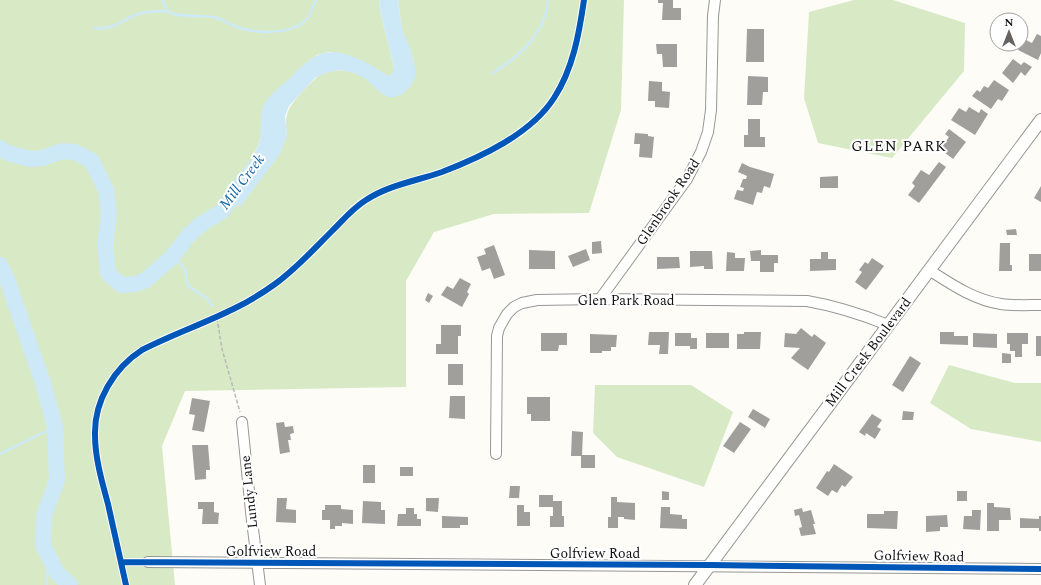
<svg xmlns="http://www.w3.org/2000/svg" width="1041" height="585" viewBox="0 0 1041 585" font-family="Spectral,serif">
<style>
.forest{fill:#d8eac5}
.water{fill:#cde8f7}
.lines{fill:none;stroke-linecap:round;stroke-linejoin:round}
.stream{stroke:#cde8f7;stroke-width:2.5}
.river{stroke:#cde8f7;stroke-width:16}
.building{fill:#a19f9c}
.minor-casing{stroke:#979795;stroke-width:12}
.tertiary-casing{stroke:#979795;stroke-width:14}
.path{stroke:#b9b9b8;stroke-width:1.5;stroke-dasharray:4 2;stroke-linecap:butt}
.minor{stroke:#fffffe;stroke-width:10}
.tertiary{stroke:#fffffe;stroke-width:12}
.cycleway-casing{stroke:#fff;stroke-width:8}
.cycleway{stroke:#0057b8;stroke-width:6}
.labels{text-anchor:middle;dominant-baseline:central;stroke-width:4;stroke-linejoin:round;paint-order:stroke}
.street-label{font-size:14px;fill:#111;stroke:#fff}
.neighbourhood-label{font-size:15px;letter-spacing:1px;fill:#111;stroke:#fff}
.water-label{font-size:15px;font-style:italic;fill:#1768a6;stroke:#fff}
</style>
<rect width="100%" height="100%" fill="#fdfcf7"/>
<!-- forest -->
<path class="forest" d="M0,0H379L380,11L394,67V73L391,75H387L358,59L329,52L317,55L306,63L262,116L261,134L258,146L252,158L287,136C284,113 287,109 302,92C306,88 310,83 315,79C329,67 352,68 366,79C372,83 377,89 382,94L414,62L402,29L398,0H624L621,110L589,213L494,214L434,232L406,281V387L185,391L162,446L175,585H0Z
M854,0H893L965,23L964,71L892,158L818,143L804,98L809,12Z
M949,365L1015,383H1041V442L971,429L930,403Z
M595,385H691L733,412L704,487L617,457L593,433Z"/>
<!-- water -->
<path class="water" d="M379,0H398L402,29L410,48L416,71L415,78L410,87L403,94L395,97H388L382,94L366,79L354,73L340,70L328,72L315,78L289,106L285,116L287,136L280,154L240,207L224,193C234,179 252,162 258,146C263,133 259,119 263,107C267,96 280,87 288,80C297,71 305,62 316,56C339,44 368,63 387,75H391L393,73L394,67L380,11Z"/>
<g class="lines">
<!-- stream -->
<path class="stream" d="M162,0C164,3 165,8 168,11C175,18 201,15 212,17C222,18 228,24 237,27C255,34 293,35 307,19C311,14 313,6 316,0
M94,28C114,31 124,18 142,13C150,11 159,11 168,11
M493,73C520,56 545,34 548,0
M174,254L185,270L188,286L208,299L212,306
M0,454L55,427
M47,585V554"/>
<!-- river -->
<path class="river" d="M0,148L8,153L30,159L43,158L62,151L75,152L92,161L106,190L109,214L105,245L108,273L121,285L136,284L146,280L172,257L188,236L201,224L221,212L244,183
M0,265L8,282L44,386L55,427L57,480L44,516L43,545L57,573L70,585"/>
</g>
<!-- building -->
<path class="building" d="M658,0H673V8H681V20H662L663,3H658Z
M747,29H764V62H746Z
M1037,34L1041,36V53L1038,60L1018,50L1024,39L1032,43Z
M656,44H677V67H663L662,54H657Z
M1013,59L1021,65L1024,62L1032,67L1025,76L1021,72L1013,83L1002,73Z
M748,76L768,77V92H763L762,105H747Z
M994,80L1009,90L1002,101L998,99L991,109L972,96L977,90L980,92L984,86L988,88Z
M649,81L662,82V91L670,92L669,108L655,107V101H648Z
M969,107L979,113L981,109L988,114L975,135L951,120L959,108L966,112Z
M748,119H760V137H765V147H744V135H748Z
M949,129L966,142L953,159L940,149L949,137L945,134Z
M635,133L648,134V136L654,137L652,158L639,157L640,144H634Z
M939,162L946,167L919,203L908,195L915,186L912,183L921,170L929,175Z
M742,163L750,167L774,174L770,188L764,186L762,193L757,192L753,205L734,199L737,190L743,191L744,188L740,187L743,179H746L747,176L738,172Z
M838,176V188H820V177Z
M1041,186V202L1034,198Z
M1016,229L1017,235H1007L1006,230Z
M601,241L602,253L592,254V242Z
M1000,243H1010V265H1012V271H999Z
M494,245L505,275L494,279L490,268L482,271L477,257L486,254L484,249Z
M586,249L590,260L573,267L568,256Z
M529,250L555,251V269H529Z
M761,250V255H778V263H774V272H760V261H751L750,251Z
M690,251H712L713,269H704V266L690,267Z
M727,252L735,253V258H745L744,271H726Z
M821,252H828V259H836V270L810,271V259H821Z
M1029,254H1041V271H1029Z
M657,257H679L680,268L657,269Z
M872,258L884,266L866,290L855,282L862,272L859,270L865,262L868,264Z
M460,278L471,284L467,292L469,294L462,307L441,295L447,286L453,289Z
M428,293L433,296L429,303L425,300Z
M441,325H461V336H458V354H436V344H441Z
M801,328L812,337L814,334L826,343L808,370L791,358L800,348L784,347L785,333L796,334Z
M649,332H669L668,354H659L660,345H648Z
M744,332H761L760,349H737V334H744Z
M940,332H954V336H968V345L940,344Z
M541,333H567V345H559L558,351H541Z
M675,333H691V338H697V349H690V346H675Z
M706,333H729V348H706Z
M973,333L997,334V348L973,347Z
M1007,333H1028V344H1022V357H1015V351H1010V344H1007Z
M590,334L617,335L616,347H611V351H602V353H590Z
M1036,336H1041V356H1036Z
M1002,353L1011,354V363H1002Z
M910,356L921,363L903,392L892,385Z
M448,364H463V385H448Z
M450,396H465V419L449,418Z
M527,397H550V421H531V414H527Z
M192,398L210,401L204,432L192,430L195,415L189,414Z
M753,409L770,419L765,428L748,417Z
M903,411L914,412L913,420H902Z
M872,414L882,420L877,427L881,429L875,439L866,433L865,436L859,432Z
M284,422L285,427L293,426L294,433L290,434L291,440H288L290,452L280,454L276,423Z
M740,422L751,429L734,453L723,446Z
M572,431L583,432L582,455H595V468H581V456H571Z
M192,445H208L210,470H206V479L195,480Z
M834,464L853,477L845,487L842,485L837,493L832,490L828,496L816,488L827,471L829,472Z
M363,465H375V483H363Z
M400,467H413V476H400Z
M510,486H520L519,498H509Z
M662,491L669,492V500H662Z
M957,491H967V501H957Z
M539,495H553V501H562V516H564V527H550V516H553V507H539Z
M611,497H617V502L635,503V520L624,519V517H618V528H608V517H611Z
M277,498H287L286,509L296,510V523L276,522Z
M426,498H439L438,512L426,511Z
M363,501L381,502V510H385V524L362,523Z
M198,502H214V512L219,513L218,524H202L203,509H198Z
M987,503H994V507L1010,508L1011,520H999V531H987Z
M325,505H341V509L353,510V524L342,523V526H335V529H330V520H322V510H325Z
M517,505H524V512H530V526H517Z
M661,507H670V514L682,515V519H687V529L660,528Z
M406,508H414V514H417V519H421V526H397L398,514H406Z
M802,508L803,512L811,510L815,524H813L816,534L801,536L799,528L802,527L799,515L795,516L794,510Z
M972,510H981L980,530L963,529L964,516H972Z
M884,511H898L897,529L867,528V514H884Z
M947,515L948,527H940V531L926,532V516Z
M442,516L468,517V525H460V528H442Z
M1039,516H1041V531H1039V528H1020V518L1039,519Z"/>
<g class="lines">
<!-- minor casing -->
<g class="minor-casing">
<path id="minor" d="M929,270C951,284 974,300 1001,304C1014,306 1028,305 1041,305
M600,299L687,179L701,152L708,132L711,110L713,16L715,0
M242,422L252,521L260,585
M496,454L497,336L499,328L507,314L514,307L522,303L537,300L600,299L807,301C836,306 861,314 888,325
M148,562L1041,569"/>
</g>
<!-- tertiary casing -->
<g class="tertiary-casing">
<path id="tertiary" d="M695,585L1041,120"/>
</g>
<!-- path -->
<path class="path" d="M217,318L222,349L240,412"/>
<!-- minor -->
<use href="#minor" class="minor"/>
<!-- tertiary -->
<use href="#tertiary" class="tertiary"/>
<!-- cycleway casing -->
<g class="cycleway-casing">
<path id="cycleway" d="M121,562L710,565L1041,569
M126,585C120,558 114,531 108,504C102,482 95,458 95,435C94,401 114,368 142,350C187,327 233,315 275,284C296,269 314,249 332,231C343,220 353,208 366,200C389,185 416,181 442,172C481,157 531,134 554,98C573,69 579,34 584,0"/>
</g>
<!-- cycleway -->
<use href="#cycleway" class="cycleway"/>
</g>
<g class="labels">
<!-- street labels -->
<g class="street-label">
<text transform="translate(668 202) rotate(-56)">Glenbrook Road</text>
<text x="626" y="300">Glen Park Road</text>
<text transform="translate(868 352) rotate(-53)">Mill Creek Boulevard</text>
<text transform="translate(249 492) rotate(-96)">Lundy Lane</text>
<text x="271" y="551">Golfview Road</text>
<text x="595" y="553">Golfview Road</text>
<text transform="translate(919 556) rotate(1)">Golfview Road</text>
</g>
<!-- neighbourhood labels -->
<g class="neighbourhood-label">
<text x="899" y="146">GLEN PARK</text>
</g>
<!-- water labels -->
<g class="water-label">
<text transform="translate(242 182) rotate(-53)">Mill Creek</text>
</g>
</g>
<!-- north arrow -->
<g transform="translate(1009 32)"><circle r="19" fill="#ffffff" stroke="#a0a0a0"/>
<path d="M0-3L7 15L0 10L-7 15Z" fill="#646362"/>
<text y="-6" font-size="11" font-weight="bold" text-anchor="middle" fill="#111111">N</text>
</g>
</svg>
